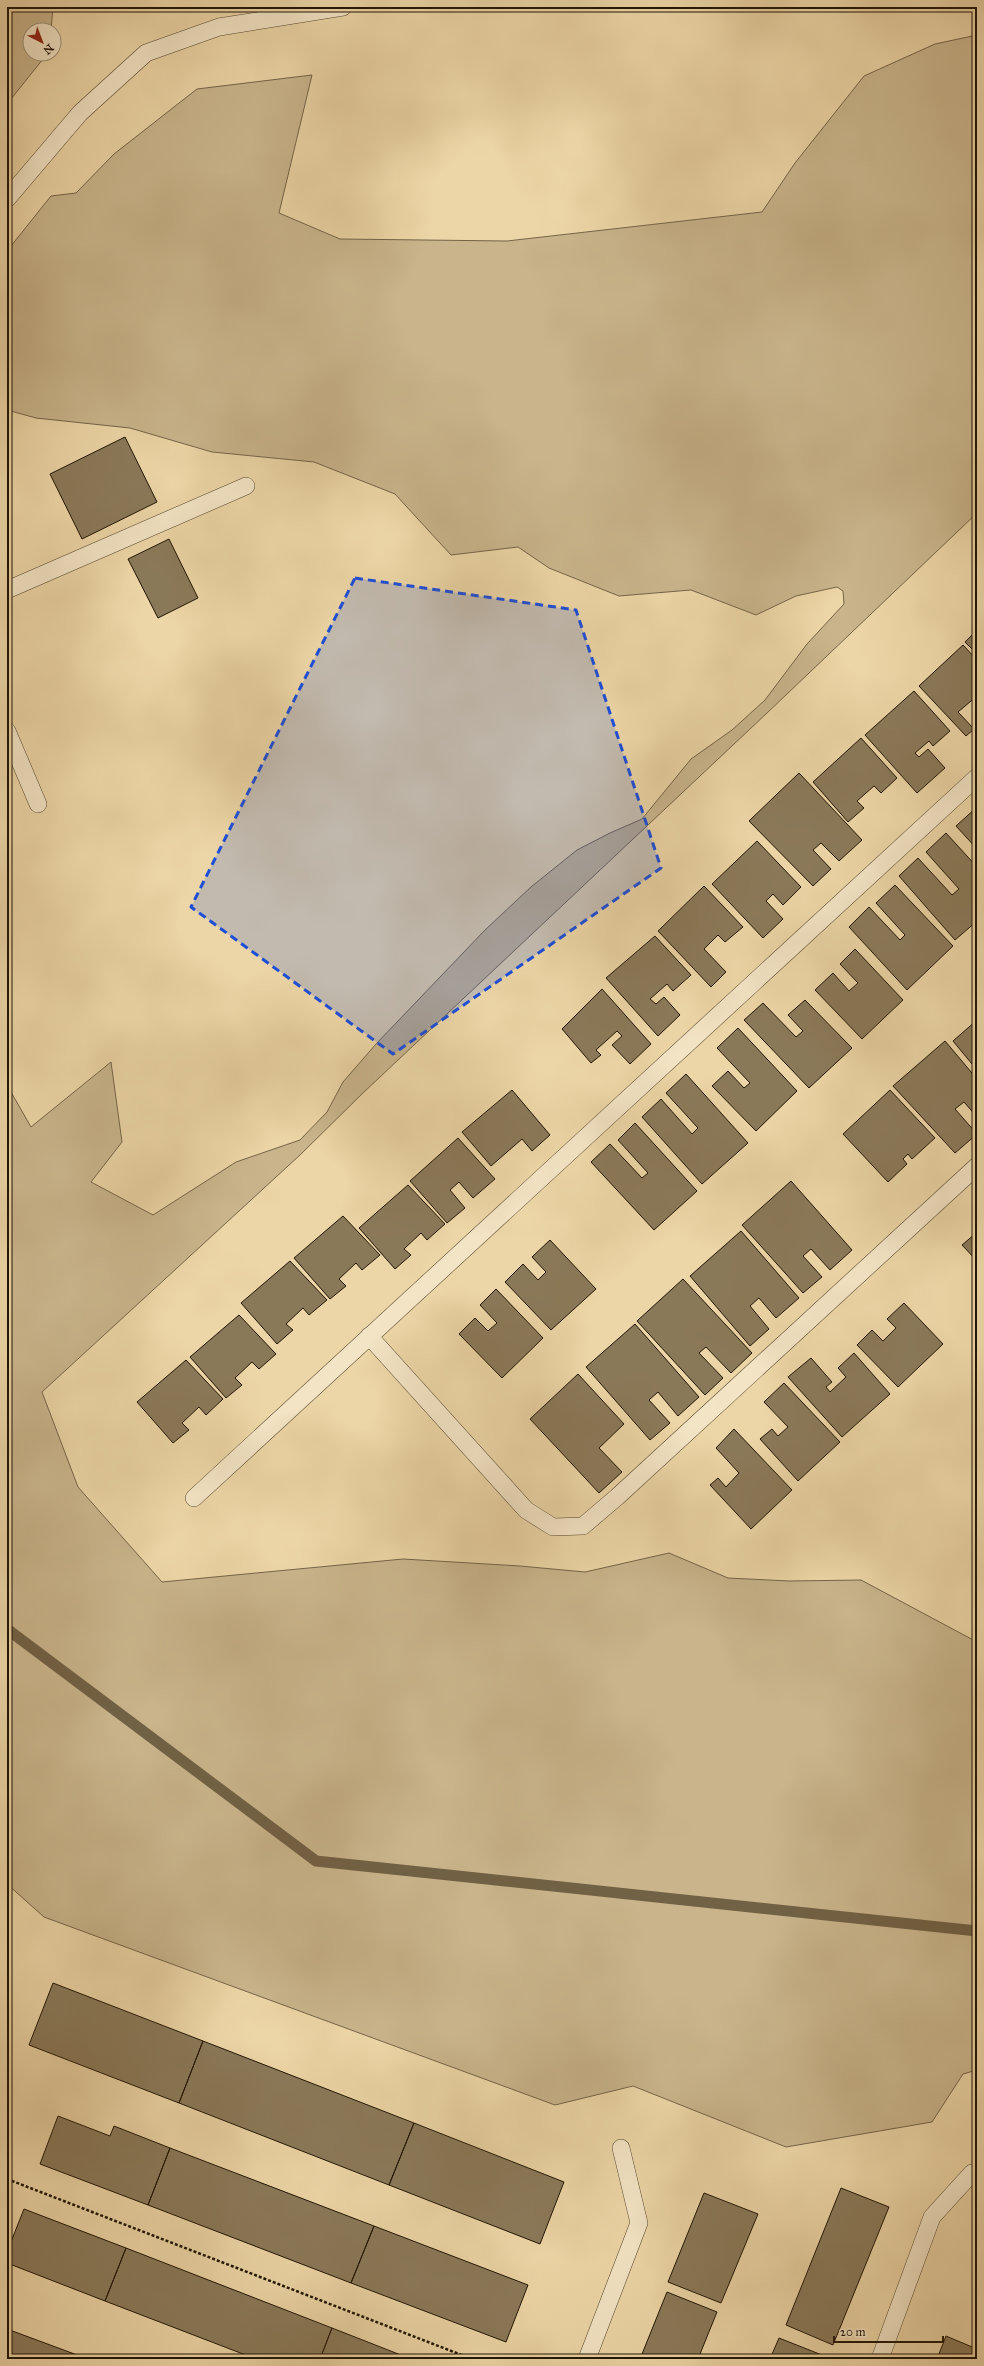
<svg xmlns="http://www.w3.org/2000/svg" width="984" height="2366" viewBox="0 0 984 2366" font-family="'IM FELL Great Primer',serif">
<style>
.green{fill:#c9b48b;stroke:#746448}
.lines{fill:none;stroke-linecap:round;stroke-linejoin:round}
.stream{stroke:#716145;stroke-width:11}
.building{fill:#8a7959;stroke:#201505}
.lane-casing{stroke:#53452d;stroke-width:18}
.path{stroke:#201505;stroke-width:2.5;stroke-dasharray:3 2;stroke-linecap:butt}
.lane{stroke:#f3e4c5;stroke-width:17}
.marked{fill:#1d4ed8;fill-opacity:0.2;stroke:#1d4ed8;stroke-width:3;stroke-dasharray:8 5;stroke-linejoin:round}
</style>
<rect width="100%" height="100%" fill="#ecd5a6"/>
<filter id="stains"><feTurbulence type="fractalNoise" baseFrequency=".005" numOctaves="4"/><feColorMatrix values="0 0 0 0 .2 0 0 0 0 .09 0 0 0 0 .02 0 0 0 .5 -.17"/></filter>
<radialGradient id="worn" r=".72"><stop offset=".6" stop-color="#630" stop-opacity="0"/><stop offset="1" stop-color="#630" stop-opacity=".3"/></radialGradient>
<!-- green -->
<path class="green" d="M7,7H53L51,30H30V54H47L11,99L7,108Z
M977,35V513L766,714L364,1092L300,1155L42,1392L78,1487L162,1582L403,1559L520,1566L585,1572L669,1553L728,1578L789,1581L861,1580L977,1642V2070L963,2074L932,2122L786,2147L633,2086L555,2105L44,1917L7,1884V1085L31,1127L111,1062L122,1142L91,1182L153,1215L236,1162L300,1140L327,1112L343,1082L376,1044L485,930L531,887L577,850L610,833L642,819L691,759L732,730L765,700L807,644L844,604L843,591L837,587L796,596L756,615L691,590L619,596L549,568L518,547L451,555L395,494L314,462L212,452L130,428L36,418L7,410V251L51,196L76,193L114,154L197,89L312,75L279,213L340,239L507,241L762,212L795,163L864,76L935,44Z"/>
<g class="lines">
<!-- stream -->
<path class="stream" d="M7,1629L316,1861L977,1931"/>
</g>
<!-- building -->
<path class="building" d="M125,437L157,502L82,539L50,474Z
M169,539L198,598L158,618L128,559Z
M977,630V654L965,642Z
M963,645L977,660V696L958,712L974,729L966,736L919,686Z
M914,691L950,731L933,746L929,741L915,753L919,757L928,749L945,768L917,793L865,735Z
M861,738L897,778L881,793L874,786L857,801L864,808L848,822L813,782Z
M799,773L862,840L839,861L821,843L813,850L831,869L813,886L749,821Z
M977,807V849L956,826Z
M946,833L977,867V921L955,940L899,876L918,858L952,895L959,889L926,852Z
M757,841L801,887L783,905L773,894L766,901L783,919L763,938L712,884Z
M895,885L953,946L907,990L849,927L869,907L900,940L905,935L876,903Z
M704,886L743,927L725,942L718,935L704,949L726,972L711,987L658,931Z
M655,936L691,975L673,991L667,984L650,999L656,1004L664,997L680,1015L658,1036L606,978Z
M855,949L903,1000L862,1039L815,990L833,973L849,991L858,983L840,964Z
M602,989L651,1044L630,1064L612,1045L622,1036L617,1031L596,1050L601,1055L591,1063L562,1029Z
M805,1000L852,1048L809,1088L744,1020L763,1003L796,1037L803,1031L788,1015Z
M977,1020V1070L953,1041Z
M738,1028L797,1091L756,1131L712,1086L728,1071L744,1088L750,1083L717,1048Z
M945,1041L977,1079V1117L964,1102L955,1109L977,1134L955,1153L893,1086Z
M686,1074L748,1143L702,1184L642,1117L661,1099L692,1134L698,1128L666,1093Z
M512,1090L550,1135L532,1151L522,1139L491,1166L462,1132Z
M890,1090L935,1138L912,1159L908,1154L903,1159L907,1164L888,1182L843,1134Z
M635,1123L697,1191L654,1230L591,1162L610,1144L642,1178L648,1173L618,1140Z
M458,1138L495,1179L473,1198L459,1182L450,1190L465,1208L447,1223L410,1181Z
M791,1181L852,1250L830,1270L811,1249L803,1256L822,1277L803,1293L742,1225Z
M408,1185L445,1224L427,1240L421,1233L404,1249L411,1255L395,1269L359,1228Z
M343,1216L380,1255L362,1270L356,1263L339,1279L346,1286L330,1299L294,1258Z
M741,1231L799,1298L776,1318L759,1298L750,1306L769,1329L750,1346L690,1276Z
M975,1234L977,1237V1261L962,1245Z
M550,1240L596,1289L551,1330L505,1282L523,1264L538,1280L546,1272L532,1257Z
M290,1261L327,1300L309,1315L303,1308L286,1324L293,1330L277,1344L241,1303Z
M683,1279L752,1353L731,1373L706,1347L699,1353L723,1378L705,1395L637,1321Z
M496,1289L543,1338L502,1378L459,1334L475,1318L488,1331L497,1323L480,1305Z
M904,1303L943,1344L898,1387L857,1345L872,1330L883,1341L896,1328L887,1319Z
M239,1315L276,1354L259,1369L252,1362L235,1378L242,1385L226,1398L190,1357Z
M635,1324L699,1397L678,1416L658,1392L649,1400L670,1423L650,1440L586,1367Z
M854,1353L890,1394L842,1437L788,1377L811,1358L832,1382L826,1387L830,1392L846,1377L838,1368Z
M186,1360L223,1399L206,1415L199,1407L182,1423L189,1430L173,1443L137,1402Z
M578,1374L624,1424L599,1448L622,1472L599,1493L530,1419Z
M784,1383L840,1442L798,1481L760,1439L772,1429L778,1436L788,1427L764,1402Z
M734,1429L792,1490L751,1529L710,1485L718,1478L726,1487L739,1473L716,1448Z
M53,1983L203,2041L179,2103L29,2045Z
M203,2041L414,2123L389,2185L179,2103Z
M58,2116L110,2136L114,2126L170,2148L148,2205L40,2164Z
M414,2123L564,2182L540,2244L389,2185Z
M170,2148L374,2226L351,2283L148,2205Z
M841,2188L889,2207L833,2345L786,2325Z
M704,2193L758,2214L721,2303L668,2282Z
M24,2209L126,2248L105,2301L7,2263V2252Z
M374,2226L528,2285L506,2342L351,2283Z
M126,2248L332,2328L320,2359H256L105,2301Z
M667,2292L717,2312L698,2359H640Z
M332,2328L411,2359H320Z
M7,2329L88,2359H7Z
M946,2336L977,2349V2359H937Z
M779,2338L832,2359H770Z"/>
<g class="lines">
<!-- lane casing -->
<g class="lane-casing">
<path id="lane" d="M7,199L80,113L146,53L219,27L343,7
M7,590L246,486
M7,731L38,804
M369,1336L526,1510L553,1527L583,1526L617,1497L977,1166
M194,1498L977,777
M587,2359L639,2223L621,2148
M880,2359L932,2217L972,2173"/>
</g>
<!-- path -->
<path class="path" d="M7,2179L472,2359"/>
<!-- lane -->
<use href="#lane" class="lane"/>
</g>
<!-- marked area -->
<path class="marked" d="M355,578L576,610L661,868L393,1054L191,907Z"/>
<!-- margin -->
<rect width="984" height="2366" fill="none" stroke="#ecd5a6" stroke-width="24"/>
<rect x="8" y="8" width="968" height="2350" fill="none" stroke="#201505" stroke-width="2"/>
<rect x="12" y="12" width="960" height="2342" fill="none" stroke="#201505"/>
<!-- north arrow -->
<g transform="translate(42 42) rotate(138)"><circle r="19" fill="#f3e4c5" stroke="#9f9178"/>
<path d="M0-3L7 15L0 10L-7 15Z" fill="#8f2418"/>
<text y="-6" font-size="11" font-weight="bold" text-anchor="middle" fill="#201505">N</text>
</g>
<!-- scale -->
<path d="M834 2336v6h109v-6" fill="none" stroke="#201505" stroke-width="2"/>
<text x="840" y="2336" font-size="12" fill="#201505" stroke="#f3e4c5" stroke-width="3" paint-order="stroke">20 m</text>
<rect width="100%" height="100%" filter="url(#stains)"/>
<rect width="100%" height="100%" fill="url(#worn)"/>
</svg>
